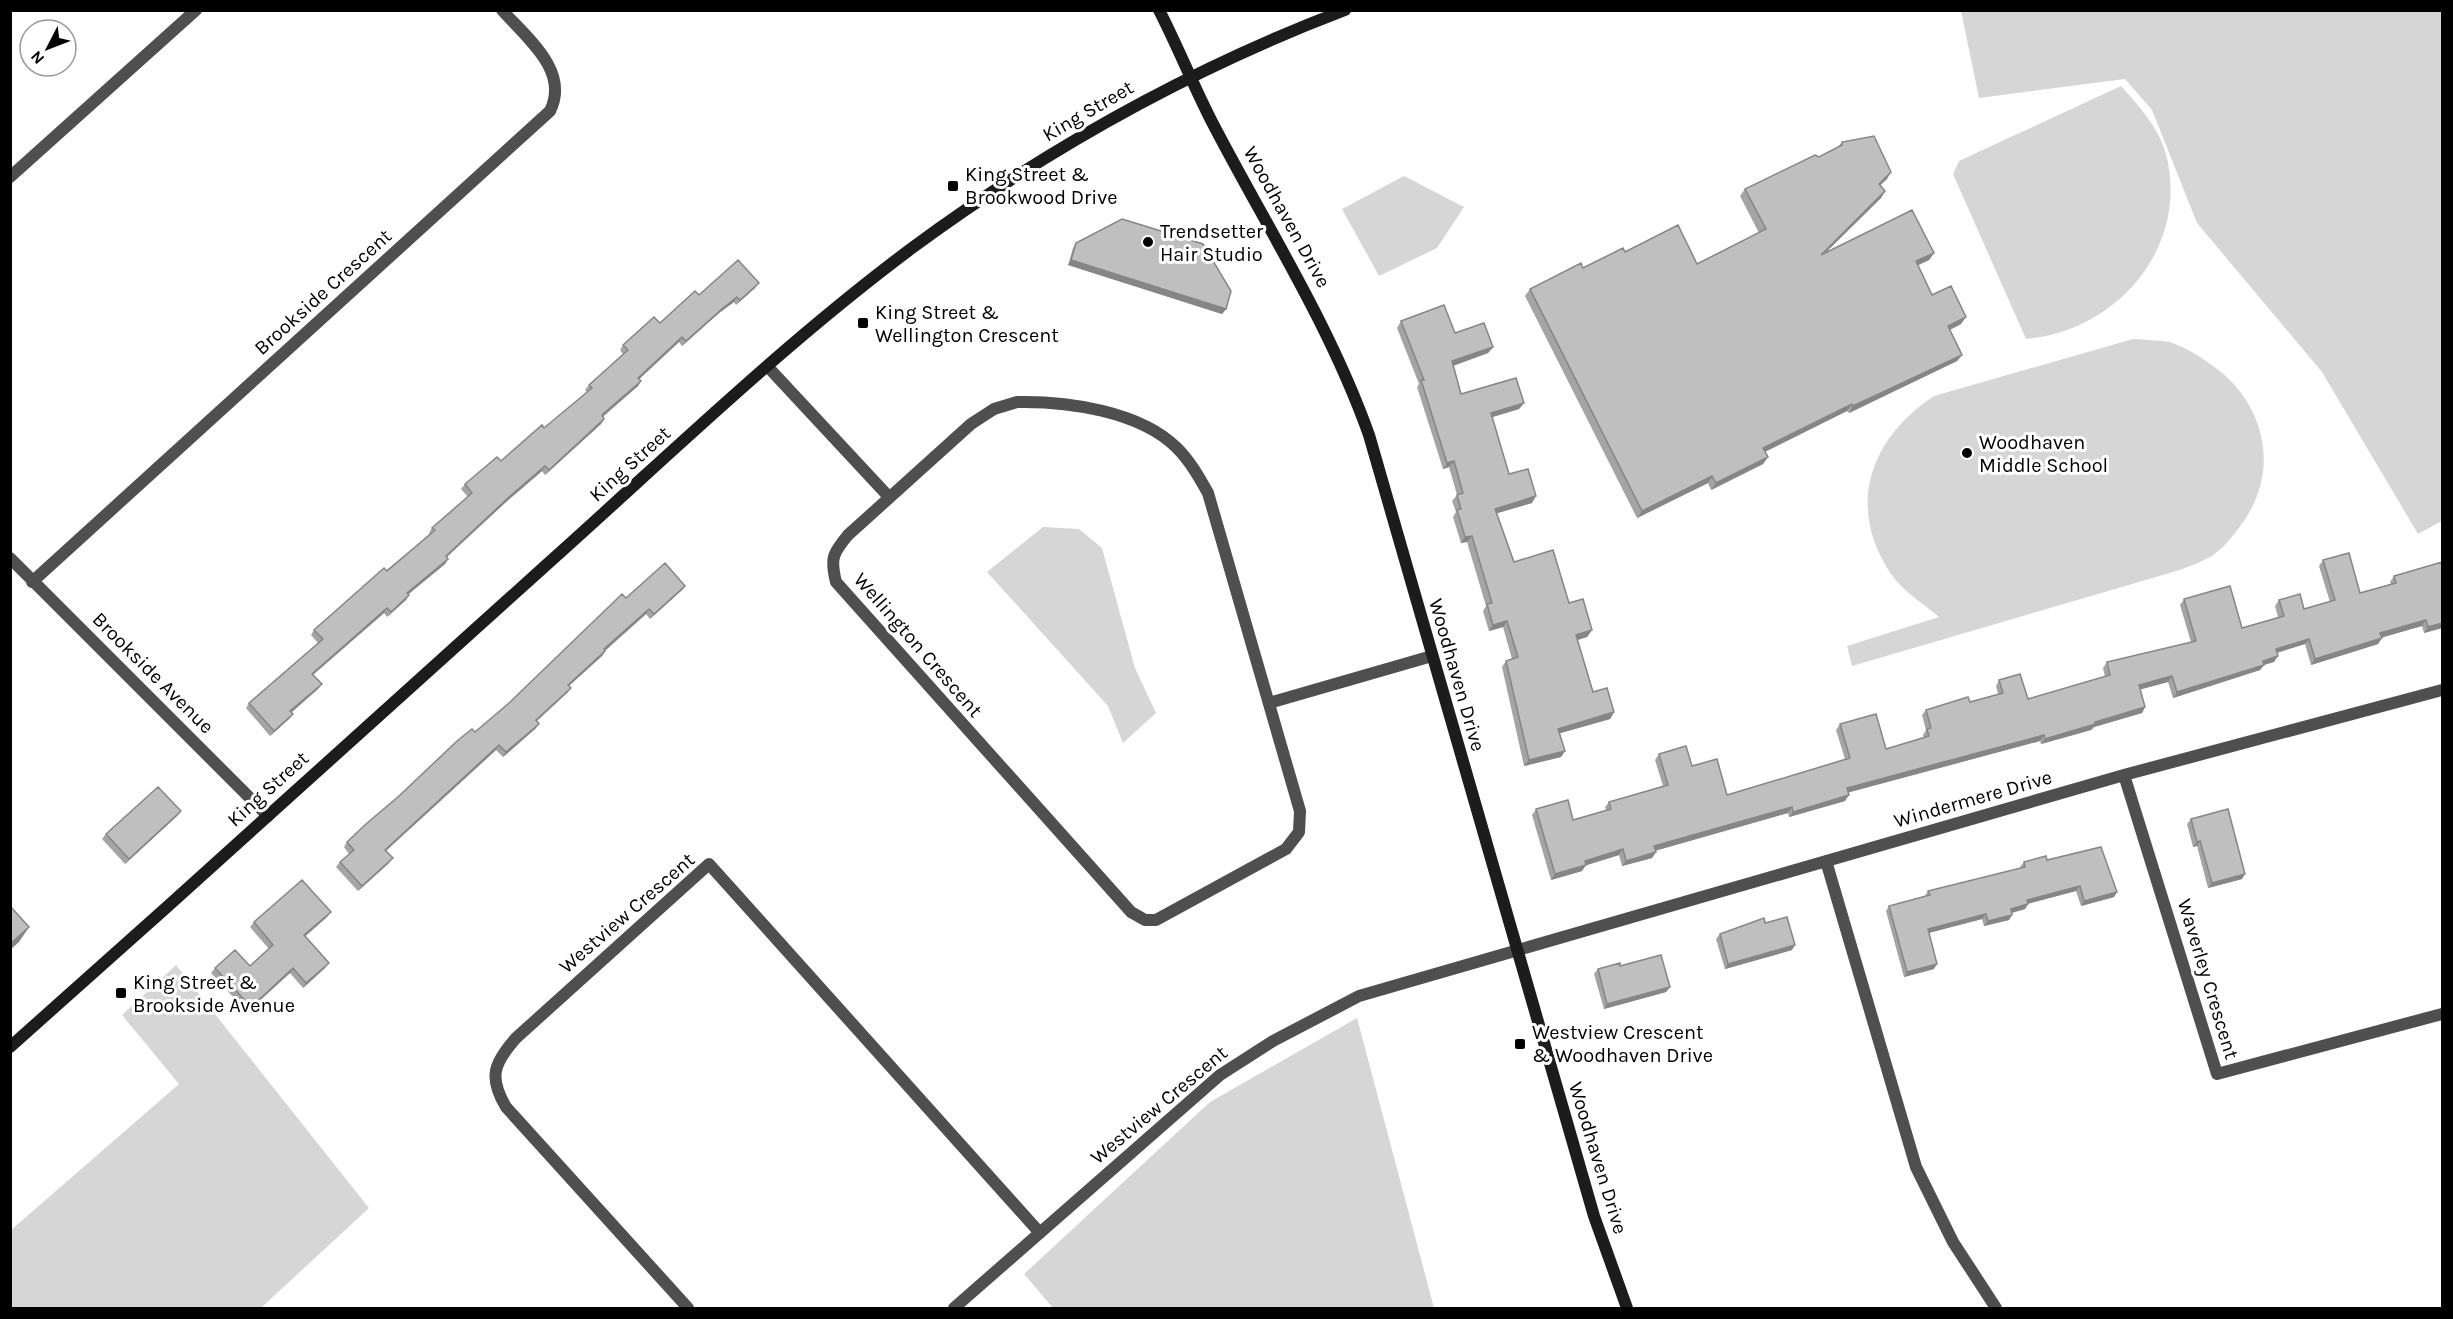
<svg xmlns="http://www.w3.org/2000/svg" width="2453" height="1319" viewBox="0 0 2453 1319" font-family="Karla,sans-serif">
<style>
.green{fill:#d6d6d6}
.lines{fill:none;stroke-linecap:round;stroke-linejoin:round}
.street{stroke:#4f4f4f;stroke-width:12}
.secondary{stroke:#1c1c1c;stroke-width:12}
.wall{fill:#a4a4a4}
.shaded-wall{fill:#868686}
.building{fill:#bfbfbf;stroke:#868686;stroke-width:1.5}
.poi-dot{fill:#000;stroke:#fff;stroke-width:2}
.labels{text-anchor:middle;dominant-baseline:central;stroke-width:6;stroke-linejoin:round;paint-order:stroke}
.street-label{font-size:20px;fill:#000;stroke:#fff}
.poi-label{font-size:20px;fill:#000;stroke:#fff;text-anchor:start}
</style>
<rect width="100%" height="100%" fill="#fff"/>
<!-- green -->
<path class="green" d="M1961,11H2442V521L2418,534L2322,372L2197,223L2152,110L2125,79L1979,98Z
M2121,86C2139,106 2159,128 2166,154C2190,247 2117,331 2026,339L1953,174L1959,161Z
M1404,176L1464,207L1437,248L1379,276L1342,209Z
M2133,339C2145,340 2157,340 2169,342C2184,346 2201,357 2213,366C2266,403 2281,472 2241,525C2233,536 2222,550 2210,557C2201,562 2190,566 2180,570L1852,666L1847,646L1939,617C1923,603 1903,592 1891,574C1846,507 1869,439 1934,396Z
M1043,527L1079,529L1102,548L1135,668L1156,713L1123,743L1108,706L987,572Z
M176,965L369,1208L261,1308H11V1230L179,1084L122,1015Z
M1357,1018L1434,1308H1053L1024,1274L1210,1102Z"/>
<g class="lines">
<!-- street -->
<path class="street" d="M10,177L196,10
M768,367L889,497
M1017,402C1067,401 1140,411 1177,448C1190,461 1199,477 1208,493L1300,811L1299,832L1286,849L1156,920H1145L1131,912L836,582C830,558 833,553 848,535L971,424L994,409Z
M10,558L268,816
M32,582L550,111C570,71 527,38 502,10
M1269,703L1432,656
M2124,775L2217,1074L2442,1014
M1826,861L1916,1167L1953,1242L1996,1308
M688,1308L506,1107C488,1077 494,1063 516,1038L709,864L1040,1233
M954,1308L1220,1075L1273,1041L1359,996L2124,775L2442,690"/>
<!-- secondary -->
<path class="secondary" d="M1159,10C1178,47 1193,85 1212,122C1266,226 1329,323 1369,435L1594,1216L1627,1308
M10,1047C189,888 367,727 544,567C665,459 782,345 912,248C1045,150 1190,69 1345,10"/>
</g>
<!-- wall -->
<path class="wall" d="M1842,142L1887,179L1880,185L1885,191L1881,198L1825,253H1934L1929,260L1918,265L1932,295L1961,324L1950,330L1962,355L1957,361L1849,413L1847,411L1765,451L1768,457L1763,464L1711,490L1708,483L1637,518L1525,296L1530,289L1625,252L1697,264L1759,233L1740,196L1745,189L1819,157L1838,147Z
M1076,243L1226,309L1222,314L1068,265L1073,248Z
M755,288L736,305L734,302L719,313L682,346L679,342L639,379L638,386L603,417L604,419L601,424L545,475L542,471L506,502L447,557L448,559L445,564L408,594L409,595L406,600L387,617L384,613L313,675L318,689L291,713L293,714L289,719L270,736L246,708L249,703L318,643L311,635L314,630L430,534L429,533L432,528L468,497L461,489L465,484L501,461L544,428L587,392L585,390L589,385L623,354L620,350L623,345L660,323L699,295Z
M1401,321L1455,333L1493,347L1488,353L1453,366L1461,394L1524,403L1519,409L1492,417L1509,474L1532,503L1497,513L1514,562L1569,603L1592,630L1587,637L1577,640L1593,692L1614,712L1610,719L1560,733L1565,751L1561,757L1524,766L1502,667L1506,661L1512,659L1503,627L1489,631L1483,611L1486,606L1467,542L1461,543L1453,517L1456,512L1452,501L1457,495L1449,467L1443,469L1417,387L1419,384L1397,328Z
M2323,560L2360,593L2391,584L2390,582L2394,576L2442,628L2424,633L2422,626L2382,637L2378,644L2311,665L2305,644L2277,653L2274,662L2264,665L2260,670L2173,698L2168,682L2140,689L2145,707L2142,713L2094,727L2091,730L2041,744L2040,741L1848,792L1845,801L1789,817L1788,813L1655,851L1656,852L1652,858L1622,866L1619,855L1586,865L1582,871L1551,880L1532,815L1536,809L1573,820L1606,810L1605,807L1609,802L1663,786L1655,760L1659,754L1692,766L1727,795L1845,759L1836,730L1840,724L1886,749L1924,738L1923,735L1926,730L1922,715L1926,710L1970,702L1998,694L1996,686L1999,680L2028,699L2105,677L2103,668L2107,662L2191,642L2180,605L2184,599L2242,628L2278,617L2275,606L2279,600L2304,609L2330,602L2319,566Z
M685,586L682,590L650,619L646,614L605,651L602,656L569,686L571,688L567,693L537,721L539,724L535,729L503,757L496,750L386,851L389,863L358,891L336,867L340,862L349,854L344,847L347,842L509,703L626,598Z
M181,811L177,816L125,864L102,839L106,834Z
M2191,819L2242,879L2208,888L2197,846L2193,847L2187,824Z
M2047,860L2117,892L2114,897L2081,906L2076,891L2028,903L2025,909L2012,913L2009,920L1984,926L1982,919L1929,933L1934,969L1904,977L1886,911L1889,906L1925,896L1928,891L2021,868L2020,867L2024,862Z
M327,917L305,936L325,968L303,988L290,973L247,1012L211,973L215,968L250,966L269,949L250,927L254,922Z
M1765,923L1792,950L1725,969L1716,939L1720,934Z
M1620,966L1670,987L1666,992L1604,1009L1594,974L1598,969Z"/>
<!-- shaded-wall -->
<path class="shaded-wall" d="M1891,172L1887,179L1874,191L1879,184Z
M1885,191L1881,198L1816,262L1821,255Z
M1934,253L1929,260L1912,268L1916,261Z
M1071,260L1226,309L1222,314L1068,265Z
M759,283L755,288L736,305L740,300Z
M737,297L734,302L719,313L682,346L686,341L723,308Z
M1966,317L1961,324L1943,333L1948,326Z
M682,337L679,342L635,383L638,378Z
M1493,347L1488,353L1447,368L1452,361Z
M1962,355L1957,361L1849,413L1853,406Z
M641,381L638,386L598,420L602,415Z
M1524,403L1519,409L1486,419L1491,413Z
M1852,404L1847,411L1759,455L1763,448Z
M604,419L601,424L545,475L549,470Z
M1768,457L1763,464L1711,490L1716,483Z
M1454,461L1449,467L1443,469L1447,463Z
M545,466L542,471L506,502L442,561L446,556L509,497Z
M1712,476L1708,483L1637,518L1642,511Z
M1536,496L1532,503L1491,515L1495,509Z
M1472,536L1467,542L1461,543L1465,537Z
M448,559L445,564L404,598L407,593Z
M685,586L682,590L650,619L654,614Z
M409,595L406,600L387,617L391,612Z
M387,608L384,613L309,678L312,674Z
M649,609L646,614L601,654L604,649Z
M2426,620L2422,626L2377,639L2380,633Z
M1507,621L1503,627L1489,631L1493,625Z
M2442,623V628L2424,633L2428,627Z
M1592,630L1587,637L1571,642L1576,635Z
M2382,638L2378,644L2311,665L2315,659Z
M2309,639L2305,644L2272,654L2276,649Z
M605,651L602,656L564,690L568,685Z
M2278,656L2274,662L2259,666L2263,661Z
M2264,665L2260,670L2173,698L2177,692Z
M2172,676L2168,682L2135,691L2139,685Z
M322,684L318,689L287,716L290,711Z
M571,688L567,693L532,725L536,720Z
M2145,707L2142,713L2094,727L2091,730L2041,744L2045,739L2095,722Z
M1614,712L1610,719L1554,735L1558,729Z
M293,714L289,719L270,736L274,731Z
M539,724L535,729L503,757L506,752Z
M2044,735L2040,741L1843,794L1847,788Z
M499,745L496,750L381,855L385,850Z
M1565,751L1561,757L1524,766L1529,760Z
M1849,795L1845,801L1789,817L1793,812Z
M1792,807L1788,813L1650,852L1654,846Z
M181,811L177,816L125,864L129,859Z
M2200,841L2197,846L2193,847L2197,842Z
M1623,849L1619,855L1584,866L1586,865L1582,871L1551,880L1555,874L1585,861Z
M1656,852L1652,858L1622,866L1626,861Z
M393,858L389,863L358,891L362,886Z
M2245,874L2242,879L2208,888L2212,883Z
M2080,886L2076,891L2024,905L2027,900Z
M2117,892L2114,897L2081,906L2084,901Z
M2028,904L2025,909L2007,914L2011,909Z
M331,912L327,917L301,940L304,935Z
M1986,914L1982,919L1924,934L1928,929Z
M2012,915L2009,920L1984,926L1988,921Z
M29,927L19,942L10,950V944Z
M1795,945L1792,950L1725,969L1728,964Z
M329,963L325,968L303,988L306,983Z
M1937,964L1934,969L1904,977L1907,972Z
M293,968L290,973L247,1012L251,1007Z
M1670,987L1666,992L1604,1009L1607,1004Z"/>
<!-- building -->
<path class="building" d="M1874,136L1891,172L1879,184L1885,191L1821,255L1912,210L1934,253L1916,261L1932,295L1951,286L1966,317L1948,326L1962,355L1853,406L1852,404L1763,448L1768,457L1716,483L1712,476L1642,511L1530,289L1581,263L1583,268L1623,248L1625,252L1678,225L1697,264L1766,229L1745,189L1815,155L1819,157L1842,145V142Z
M1122,219L1203,244L1231,291L1226,309L1071,260L1076,243Z
M738,260L759,283L740,300L737,297L723,308L686,341L682,337L638,378L641,381L602,415L604,419L549,470L545,466L509,497L446,556L448,559L407,593L409,595L391,612L387,608L312,674L322,684L290,711L293,714L274,731L249,703L323,639L314,630L384,568L387,571L435,530L432,528L472,493L465,484L497,457L501,461L542,425L544,428L592,388L589,385L628,350L623,345L654,317L660,323L695,291L699,295Z
M1444,305L1455,333L1484,323L1493,347L1452,361L1461,394L1516,378L1524,403L1491,413L1509,474L1528,469L1536,496L1495,509L1514,562L1553,550L1569,603L1583,599L1592,630L1576,635L1593,692L1607,688L1614,712L1558,729L1565,751L1529,760L1506,661L1518,657L1507,621L1493,625L1487,604L1492,603L1472,536L1465,537L1457,510L1461,509L1457,495L1463,493L1454,461L1447,463L1421,380H1424L1401,321Z
M2349,553L2360,593L2396,583L2394,576L2442,562V623L2428,627L2426,620L2380,633L2382,638L2315,659L2309,639L2276,649L2278,656L2263,661L2264,665L2177,692L2172,676L2139,685L2145,707L2095,722V724L2045,739L2044,735L1847,788L1849,795L1793,812L1792,807L1654,846L1656,852L1626,861L1623,849L1585,861L1586,865L1555,874L1536,809L1568,800L1573,820L1611,809L1609,802L1668,785L1659,754L1686,746L1692,766L1717,759L1727,795L1850,758L1840,724L1876,714L1886,749L1929,736L1927,729L1931,728L1926,710L1968,697L1970,702L2003,693L1999,680L2020,674L2028,699L2110,675L2107,662L2196,641L2184,599L2230,586L2242,628L2284,616L2279,600L2300,594L2304,609L2335,600L2323,560Z
M665,563L685,586L654,614L649,609L604,649L605,651L568,685L571,688L536,720L539,724L506,752L499,745L385,850L393,858L362,886L340,862L354,850L347,842L366,824L399,796L457,741L472,729L475,732L509,703L622,594L626,598Z
M158,787L181,811L129,859L106,834Z
M2228,809L2245,874L2212,883L2200,841L2197,842L2191,819Z
M2101,847L2117,892L2084,901L2080,886L2027,900L2028,904L2011,909L2012,915L1988,921L1986,914L1928,929L1937,964L1907,972L1889,906L1930,895L1928,891L2025,867L2024,862L2046,856L2047,860Z
M302,880L331,912L304,935L329,963L306,983L293,968L251,1007L215,968L235,950L250,966L273,945L254,922Z
M10,906L29,927L10,944Z
M1787,917L1795,945L1728,964L1720,934L1764,918L1765,923Z
M1661,955L1670,987L1607,1004L1598,969L1620,963V966Z"/>
<!-- markers -->
<g class="poi-dot">
<rect x="947" y="180" width="12" height="12" rx="3"/>
<circle cx="1148" cy="242" r="6"/>
<rect x="857" y="317" width="12" height="12" rx="3"/>
<circle cx="1967" cy="453" r="6"/>
<rect x="115" y="987" width="12" height="12" rx="3"/>
<rect x="1514" y="1038" width="12" height="12" rx="3"/>
</g>
<g class="labels">
<!-- street labels -->
<g class="street-label">
<text transform="translate(1088 111) rotate(-30)">King Street</text>
<text transform="translate(1287 217) rotate(61)">Woodhaven Drive</text>
<text transform="translate(323 292) rotate(-42)">Brookside Crescent</text>
<text transform="translate(630 464) rotate(-42)">King Street</text>
<text transform="translate(918 645) rotate(49)">Wellington Crescent</text>
<text transform="translate(153 673) rotate(45)">Brookside Avenue</text>
<text transform="translate(1457 675) rotate(74)">Woodhaven Drive</text>
<text transform="translate(268 789) rotate(-42)">King Street</text>
<text transform="translate(1973 799) rotate(-16)">Windermere Drive</text>
<text transform="translate(627 913) rotate(-41)">Westview Crescent</text>
<text transform="translate(2208 979) rotate(73)">Waverley Crescent</text>
<text transform="translate(1159 1105) rotate(-40)">Westview Crescent</text>
<text transform="translate(1598 1158) rotate(73)">Woodhaven Drive</text>
</g>
<!-- poi labels -->
<g class="poi-label">
<text x="965" y="174">King Street &amp;<tspan x="965" dy="23">Brookwood Drive</tspan></text>
<text x="1160" y="231">Trendsetter<tspan x="1160" dy="23">Hair Studio</tspan></text>
<text x="875" y="312">King Street &amp;<tspan x="875" dy="23">Wellington Crescent</tspan></text>
<text x="1979" y="442">Woodhaven<tspan x="1979" dy="23">Middle School</tspan></text>
<text x="133" y="982">King Street &amp;<tspan x="133" dy="23">Brookside Avenue</tspan></text>
<text x="1532" y="1032">Westview Crescent<tspan x="1532" dy="23">&amp; Woodhaven Drive</tspan></text>
</g>
</g>
<!-- border -->
<rect width="2453" height="1319" fill="none" stroke="#000000" stroke-width="24"/>
<!-- north arrow -->
<g transform="translate(48 48) rotate(228)"><circle r="28" fill="#ffffff" stroke="#999999" stroke-width="1.5"/>
<path d="M0-4.5L10 22L0 15L-10 22Z" fill="#000000"/>
<text y="-9" font-size="16" font-weight="bold" text-anchor="middle" fill="#000000">N</text>
</g>
</svg>
